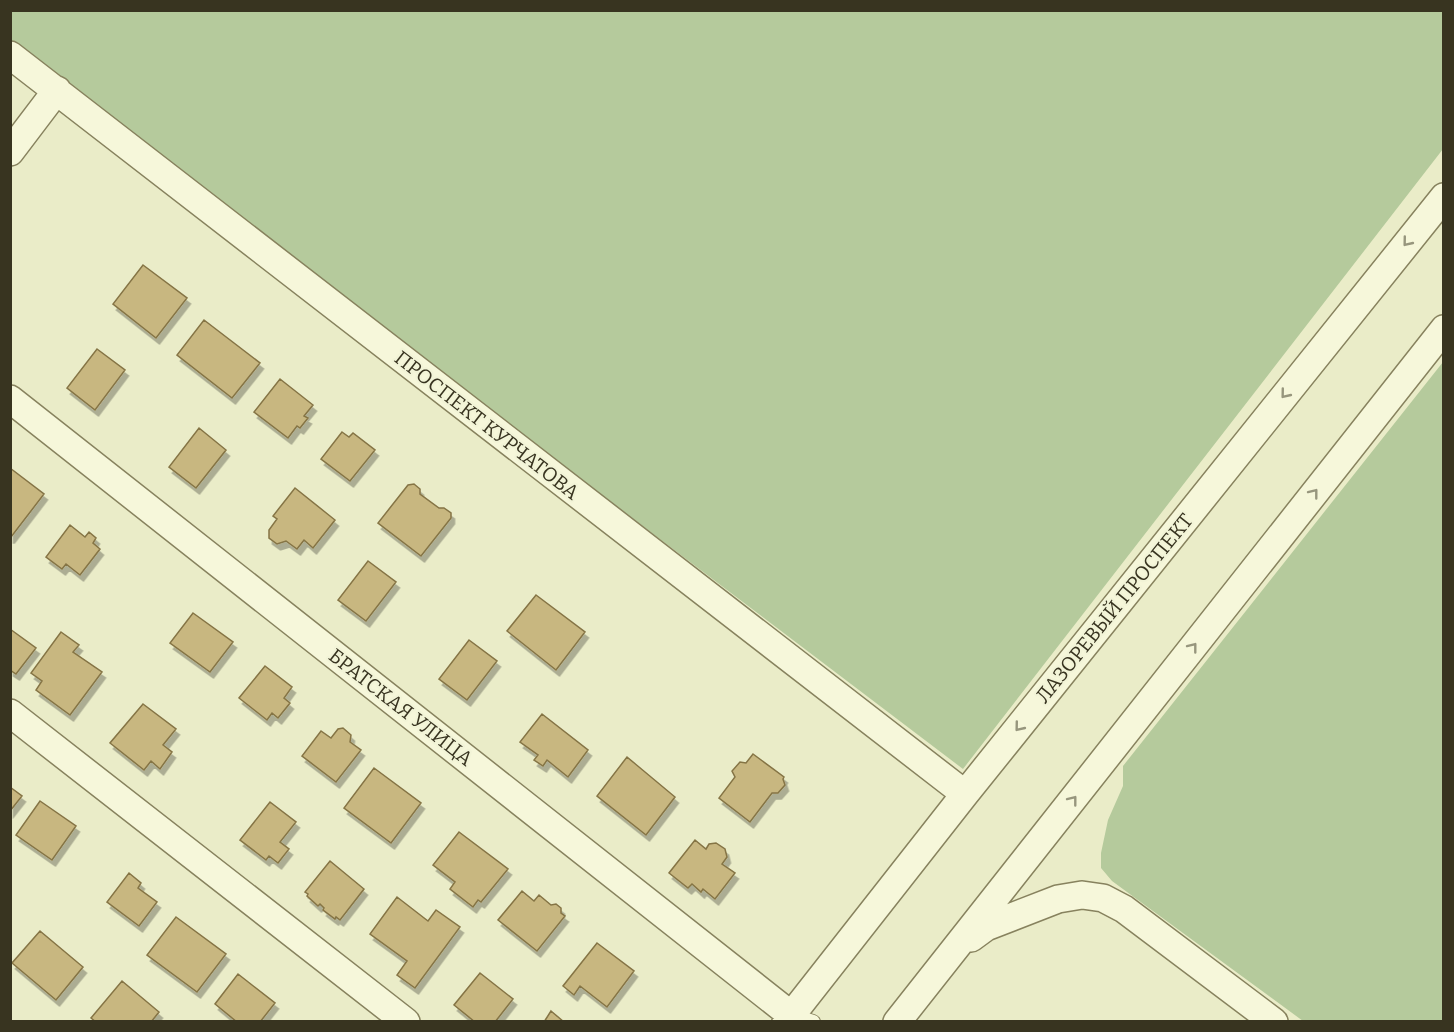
<svg xmlns="http://www.w3.org/2000/svg" width="1454" height="1032" viewBox="0 0 1454 1032" font-family="Bitter,serif">
<style>
.green{fill:#b5ca9c}
.building{fill:#c8b780;stroke:#857445;stroke-width:1.5;filter:url(#shadow)}
.lines{fill:none;stroke-linecap:round;stroke-linejoin:round}
.lane-casing{stroke:#87825e;stroke-width:16}
.street-casing{stroke:#87825e;stroke-width:30}
.lane{stroke:#f6f7da;stroke-width:14}
.street{stroke:#f6f7da;stroke-width:27}
.oneway{stroke:#97967d}
.labels{text-anchor:middle;dominant-baseline:central;stroke-width:4.5;stroke-linejoin:round;paint-order:stroke}
.street-label{font-size:20px;fill:#383420;stroke:#f2f4d7}
</style>
<defs>
<filter id="shadow"><feDropShadow dx="3.5" dy="6" stdDeviation="0" flood-color="#0004"/></filter>
</defs>
<rect width="100%" height="100%" fill="#eaecc8"/>
<!-- green -->
<path class="green" d="M10,11H1443V149L963,769L11,47Z
M1443,362V1021H1303L1112,881L1101,868V853L1108,820L1123,786V766Z"/>
<!-- building -->
<path class="building" d="M143,265L187,298L156,338L113,304Z
M204,320L260,363L232,398L177,355Z
M97,349L125,370L95,410L67,388Z
M280,379L313,405L304,416L308,418L300,428L297,426L288,438L254,412Z
M199,428L226,450L196,488L169,467Z
M342,432L349,437L353,433L375,450L350,481L321,459Z
M10,468L44,494L11,537H10Z
M414,484L420,489V494L439,508H444L451,513V518L421,556L378,523L408,485Z
M295,488L335,520L313,548L304,540L297,549L286,541L277,544L269,538V530L277,519L273,516Z
M70,525L85,537L89,532L96,538L93,543L100,549L80,575L66,564L62,569L46,557Z
M368,561L396,582L366,621L338,600Z
M536,595L585,632L556,670L507,631Z
M193,613L233,642L210,672L170,643Z
M10,629L36,648L16,674L10,670Z
M61,632L79,645L73,652L102,672L70,715L36,690L42,681L31,673Z
M469,640L497,661L467,700L439,679Z
M265,666L292,687L284,698L290,703L278,718L272,713L267,720L239,698Z
M143,704L176,729L163,745L172,752L160,769L151,761L144,770L110,743Z
M542,714L588,750L568,777L547,760L543,766L534,760L538,755L520,742Z
M343,728L351,735L350,742L361,750L336,782L302,756L321,731L331,738L338,729Z
M753,754L784,777L783,779L785,785L778,793H772L750,822L719,798L735,777L732,771L740,762L746,763Z
M627,757L675,797L646,835L597,796Z
M374,768L421,803L391,843L344,808Z
M10,787L22,796L10,811Z
M40,801L76,826L52,860L16,835Z
M270,802L296,822L280,842L289,849L278,863L269,856L266,860L240,840Z
M459,832L508,869L481,902L478,900L473,907L450,889L455,882L433,865Z
M695,840L706,849L709,844L716,843L725,849L727,857L722,864L735,873L715,899L703,889L701,892L692,884L688,888L669,873Z
M330,861L364,889L340,920L336,917L335,919L323,910L324,908L320,904L318,906L307,896L308,894L305,892Z
M129,873L141,883L138,888L157,902L139,926L107,902Z
M522,891L534,901L539,895L551,905L556,904L561,908V913L565,916L537,951L498,920Z
M397,897L428,921L436,910L460,927L415,988L397,975L407,961L370,934Z
M176,917L226,954L197,992L147,955Z
M40,931L83,967L56,1000L12,963Z
M597,943L634,971L607,1007L580,986L574,995L563,986Z
M480,973L513,999L495,1022H475L454,1005Z
M238,974L275,1003L260,1022H237L215,1004Z
M122,981L159,1012L151,1022H96L91,1018Z
M551,1011L564,1022H544Z"/>
<g class="lines">
<!-- lane casing -->
<g class="lane-casing">
<path id="lane" d="M791,1015L813,1022"/>
</g>
<!-- street casing -->
<g class="street-casing">
<path id="street" d="M10,55L965,794
M10,152L57,90
M10,399L791,1015
M10,713L406,1022
M971,938L986,927L1058,899L1082,895L1103,898L1124,909L1274,1022
M786,1022L965,794L1444,197
M897,1022L1444,329"/>
</g>
<!-- lane -->
<use href="#lane" class="lane"/>
<!-- street -->
<use href="#street" class="street"/>
</g>
<!-- one-way arrows -->
<defs><path id="oneway-chevron" d="M-2-3.5L2.5 0L-2 3.5" fill="none" stroke-width="1.6" stroke-linecap="round" stroke-linejoin="round" transform="scale(1.5)"/></defs>
<g class="oneway">
<use href="#oneway-chevron" transform="translate(1407 242) rotate(129)"/>
<use href="#oneway-chevron" transform="translate(1285 394) rotate(129)"/>
<use href="#oneway-chevron" transform="translate(1314 493) rotate(-52)"/>
<use href="#oneway-chevron" transform="translate(1193 647) rotate(-52)"/>
<use href="#oneway-chevron" transform="translate(1019 727) rotate(129)"/>
<use href="#oneway-chevron" transform="translate(1073 800) rotate(-52)"/>
</g>
<g class="labels">
<!-- street labels -->
<g class="street-label">
<text transform="translate(487 425) rotate(38)">ПРОСПЕКТ КУРЧАТОВА</text>
<text transform="translate(1114 608) rotate(-51)">ЛАЗОРЕВЫЙ ПРОСПЕКТ</text>
<text transform="translate(401 707) rotate(38)">БРАТСКАЯ УЛИЦА</text>
</g>
</g>
<!-- border -->
<rect width="1454" height="1032" fill="none" stroke="#383420" stroke-width="24"/>
</svg>
